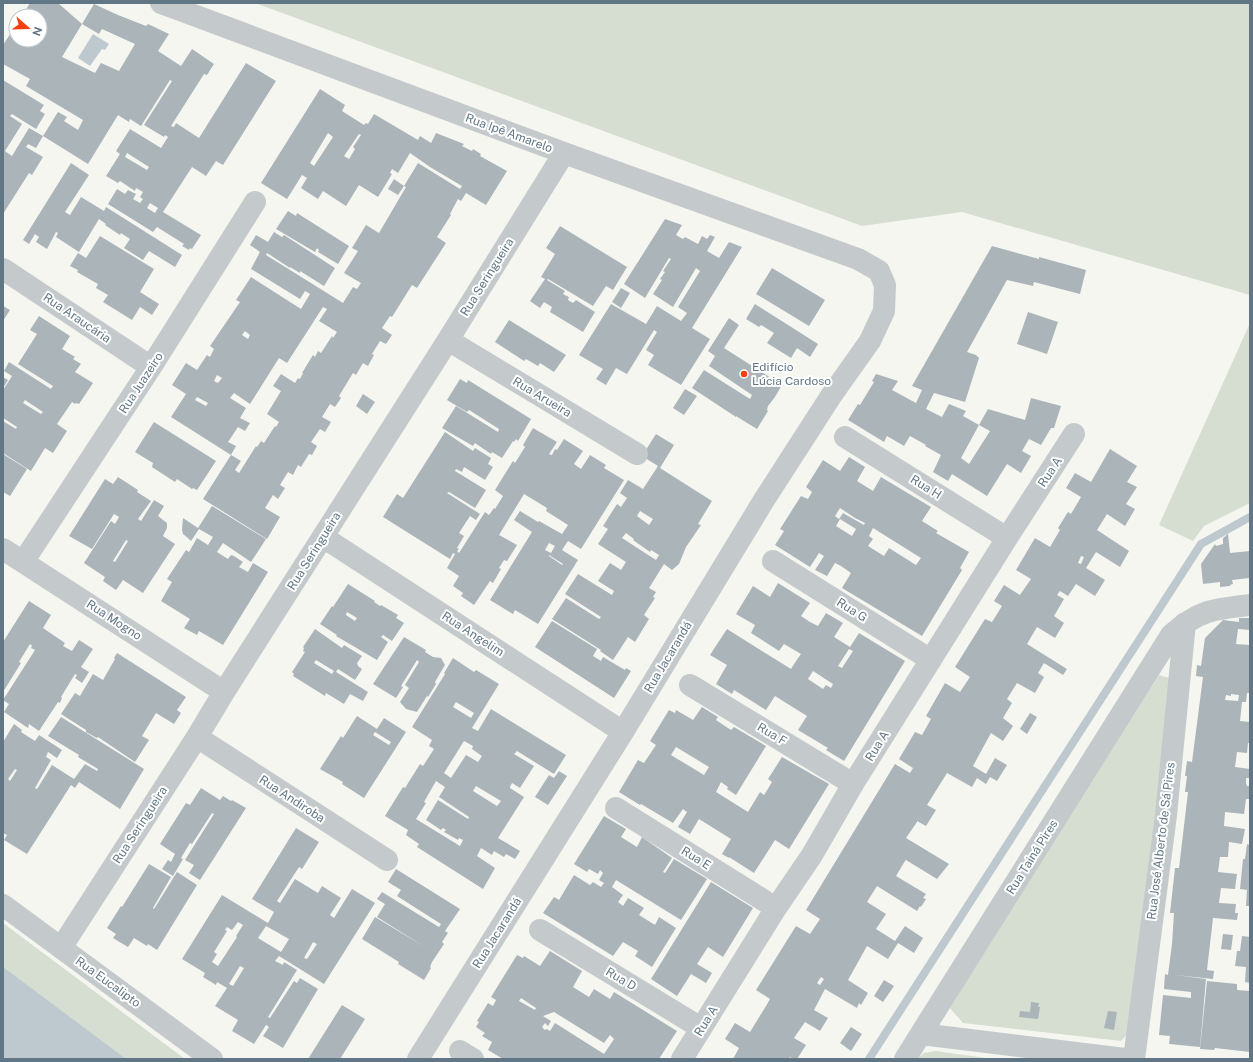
<svg xmlns="http://www.w3.org/2000/svg" width="1253" height="1062" viewBox="0 0 1253 1062" font-family="'Public Sans',sans-serif">
<style>
.green{fill:#d6ded2}
.water{fill:#bdc9ce}
.lines{fill:none;stroke-linecap:round;stroke-linejoin:round}
.stream{stroke:#bdc9ce;stroke-width:8}
.building{fill:#aab4b9;fill-rule:evenodd}
.street{stroke:#c4c9cb;stroke-width:22}
.poi-dot{fill:#f43f13;stroke:#fff;stroke-width:1.5}
.labels{text-anchor:middle;dominant-baseline:central;stroke-width:4;stroke-linejoin:round;paint-order:stroke}
.street-label{font-size:12px;fill:#617785;stroke:#fff}
.poi-label{font-size:12px;fill:#617785;stroke:#fff;text-anchor:start}
</style>
<rect width="100%" height="100%" fill="#f6f6f1"/>
<!-- green -->
<path class="green" d="M255,3H1250V295L962,212L862,226Z
M1250,323V503L1204,526L1193,541L1159,525Z
M1159,675L1170,678L1136,1025L1121,1041L963,1023L949,1007Z
M3,923L185,1059H3Z
M936,1051L993,1059H917L924,1053Z"/>
<!-- water -->
<path class="water" d="M93,34L109,44L105,50L102,49L90,66L78,58Z
M3,967L126,1059H3Z"/>
<g class="lines">
<!-- stream -->
<path class="stream" d="M869,1059L1201,544L1250,517"/>
</g>
<!-- building -->
<path class="building" d="M30,3H58L82,24L62,57L95,73L101,63L119,71L135,44L102,29L99,34L82,24L94,4L118,15L146,26L148,24L169,34L158,51L181,66L192,49L214,64L207,75L204,74L171,126L174,127L176,123L199,138L246,63L276,81L223,165L216,161L206,176L192,167L163,212L201,235L192,249L190,248L189,250L182,246L184,244L157,227L153,232L108,204L117,189L125,194L128,190L136,194L133,199L140,203L143,199L140,197L143,192L136,188L135,191L120,181L118,183L106,176L120,154L116,151L130,129L161,148L168,137L165,135L164,137L144,125L172,81L170,80L141,126L130,119L129,122L118,115L88,164L43,136L58,112L67,117L64,121L78,130L83,120L26,86L30,79L3,64V45L16,25V40H40V16H22ZM127,153L149,167L147,170L125,157ZM150,203L158,208L155,213L147,208Z
M3,80L44,105L40,111L45,114L36,129L12,114L10,116L22,124L5,151L12,156L29,128L43,136L36,148L28,144L26,147L43,157L32,175L29,173L3,214Z
M320,89L345,105L342,111L364,125L366,123L368,124L374,114L418,140L420,136L431,143L436,133L464,144L462,146L472,151L473,149L481,154L480,156L507,171L486,205L466,193L461,201L458,199L450,214L451,215L437,237L446,243L417,288L412,285L392,317L390,316L382,328L392,335L386,344L380,341L372,354L374,355L368,366L363,363L356,375L353,373L339,396L341,398L335,407L330,404L322,417L331,422L325,432L320,429L311,442L317,446L312,455L309,454L301,467L298,465L293,475L288,472L280,485L285,488L278,499L273,495L265,508L280,517L267,539L203,499L231,455L171,417L186,394L172,385L186,363L197,370L207,355L210,357L214,349L210,346L240,302L236,300L251,277L301,309L310,294L305,291L300,299L251,269L260,252L250,245L256,235L268,242L274,232L282,237L284,235L335,268L324,286L300,271V273L290,267V268L267,253L266,255L343,303L353,287L357,289L361,283L344,273L358,251L352,248L366,225L379,233L406,187L404,186L398,195L388,189L394,179L404,186L418,163L460,189L462,186L430,167L410,153L398,173L392,169L390,173L392,174L378,197L359,185L346,206L323,191L318,199L301,188L307,178L302,175L287,199L261,183ZM328,133L333,137L314,166L310,163ZM359,134L361,135L353,147L355,149L349,159L344,156ZM323,307L327,309L319,321L337,332L333,338L332,336L321,353L318,351L315,357L313,355L302,373H303L300,379L298,378L295,383L281,374L273,386L281,391L267,414L279,422L276,427L275,426L264,443L261,441L257,447L256,446L239,473L235,470L241,461L231,455L236,446L228,442L238,427L245,431L250,423L240,418L246,408L230,398L234,393L250,404L279,358L287,363ZM245,331L250,335L248,339L242,335ZM217,375L222,378L218,383L214,381ZM197,397L208,403L206,406L195,400Z
M71,163L89,175L65,212L70,215L81,197L104,211L106,207L182,255L175,267L149,251L143,260L124,248L130,239L121,233L120,235L105,225L106,224L99,219L79,252L56,237L58,233L56,232L47,249L36,242L39,237L35,234L29,244L23,240Z
M288,211L296,216L297,213L349,246L338,264L318,252L319,250L317,248L315,252L276,229Z
M665,219L682,225L676,235L683,239L685,237L698,244L702,236L707,239L710,235L715,237L707,251L719,258L729,242L742,247L692,328L710,339L681,385L648,365L654,355L646,350L657,332L654,330L627,374L616,368L606,385L596,379L603,369L579,355L611,304L646,324L657,306L681,321L687,313L678,307L700,271L696,268L673,307L653,294L662,280L660,279L665,272L663,271L671,259L669,258L645,298L624,284Z
M560,226L627,267L613,290L606,286L593,306L548,279L547,280L565,291L563,294L569,297L568,300L573,303L576,300L595,312L583,332L550,312L552,307L544,302L540,308L530,301L545,279L541,277L555,254L546,248Z
M100,236L154,269L140,292L159,304L152,315L140,307L132,320L103,302L108,295L96,288L98,284L77,272L78,270L70,266L78,253L86,258Z
M992,246L1039,259V257L1086,270L1080,294L1034,282L1033,286L1007,280L967,352L976,355L979,358L965,402L934,393L926,409L942,417L949,404L966,411L963,416L979,425L988,409L1025,420L1031,398L1061,406L1054,428H1051L1041,445L1029,439L1022,451L1031,456L1021,473L1007,464L987,496L952,474L948,481L933,472L941,455L925,446L926,445L910,436L904,446L887,436L884,442L848,420L858,404L860,405L874,382L872,381L876,374L898,381L892,390L916,403L922,390L912,386ZM979,425L990,431L969,464L961,458Z
M772,268L825,300L809,326L756,294Z
M621,288L630,293L621,308L612,302Z
M755,304L818,344L810,357L797,348L791,358L767,343L774,333L761,325L759,327L746,319Z
M3,306L10,310L3,321Z
M1028,312L1058,322L1047,354L1017,344Z
M39,316L70,336L62,349L75,357L73,359L81,364L75,372L93,383L79,404L76,403L75,404L72,402L57,424L67,431L53,453L45,448L31,471L3,453V421L16,429L17,427L3,418V390L12,376L4,371L9,362L51,389L53,386L18,364L37,334L30,330ZM25,400L43,412L41,414L23,403Z
M729,318L739,325L724,348L782,385L775,397L768,406L767,410L768,411L757,429L739,418L736,416V417L692,388L704,370L750,399L752,395L709,366L715,356L708,351Z
M509,320L566,355L554,372L540,363L538,366L526,359L524,361L495,342Z
M3,377L8,380L3,388Z
M460,379L467,383L468,380L531,419L518,441L516,439L514,442L513,441L502,458L492,452L491,454L475,443L473,446L442,428L456,406L498,432L499,429L469,410L467,412L447,400Z
M685,389L697,396L684,415L673,408Z
M363,394L375,402L367,414L356,406Z
M154,422L216,461L197,490L193,488L192,489L177,479L175,482L152,467L153,463L135,452Z
M533,428L557,442L549,454L552,455L555,449L557,450L564,439L583,451L574,464L581,469L590,455L606,465L604,468L624,480L581,549L568,541L562,550L578,560L538,624L515,610L513,614L490,600L532,532L514,520L520,511L538,522L539,521L562,534L568,525L546,511L547,508L524,494L499,535L517,545L507,561L504,560L499,568L501,569L493,583L490,581L474,605L461,596L463,593L453,586L459,576L447,568L455,554L453,553L450,559L383,517L397,494L403,498L445,432L473,451L475,448L491,458L488,464L493,467L485,480L464,467L462,472L456,469L455,471L486,490L475,508L449,492L447,493L480,514L476,520L470,516L459,533L464,536L457,548L459,549L457,551L459,553L485,512L489,515L494,508L495,509L503,496L495,490L513,461L515,463L525,447L523,445ZM549,543L555,546L551,553L545,550ZM549,555L563,564L562,565L549,556Z
M656,434L674,445L660,468L712,501L698,524L701,525L686,547L679,564L672,570L664,564L649,588L656,592L653,597L655,598L644,615L649,619L635,642L628,637L613,660L600,651L601,650L552,619L566,598L599,619L601,617L565,594L578,574L612,595L614,591L598,581L610,563L621,570L626,562L598,544L608,529L603,526L617,504L621,507L627,498L620,493L628,480L643,489L658,466L642,456ZM640,511L653,519L649,525L637,516ZM626,533L634,539L633,540L650,552L651,550L659,555L656,560L622,538Z
M1110,449L1137,466L1127,482L1137,487L1126,504L1135,509L1125,526L1107,514L1097,530L1129,551L1120,567L1096,552L1086,568L1105,580L1095,596L1076,584L1068,596L1060,591L1057,595L1064,599L1054,616L1064,623L1055,638L1037,627L1027,644L1067,669L1063,675L1044,663L1038,673L1044,677L1035,693L1017,683L1007,699L1012,703L1003,718L1013,726L1003,741L991,733L973,766L986,774L995,758L1007,765L997,781L990,777L986,784L977,778L972,787L947,773L927,805L936,810L926,826L917,821V822L906,838L949,864L937,879L906,860L905,861L896,876L926,894L923,898L926,899L921,907L920,906L917,911L877,886L867,902L886,914L876,929L895,941L905,926L923,938L914,953L898,943L888,959L867,946L848,980L868,993L861,1005L859,1003L857,1008L825,989L814,1010L828,1018L820,1031L805,1022L794,1038L806,1045L797,1059H793L790,1057L789,1059H733L739,1048L725,1039L735,1023L750,1032L766,1006L770,999L756,990L796,926L810,934L820,919L806,910L895,764L910,773L913,768L899,759L915,732L922,735L931,719L926,716L945,683L960,692L970,677L955,667L985,619L992,622L1002,606L994,601L1004,585L1020,595L1031,579L1016,570L1035,538L1050,547L1060,530L1058,528L1068,512L1071,514L1081,497L1066,488L1075,473L1091,482ZM1081,556L1084,557L1081,564L1078,563ZM821,977L824,979L820,985L817,983Z
M3,454L27,469L10,496L3,492Z
M849,457L865,467L857,481L873,491L881,477L931,507L922,521L938,531L936,533L969,552L960,568L962,570L922,636L842,588L851,573L841,566L835,563L827,576L815,570L824,556L819,553L810,567L775,545L784,531L780,529L801,496L808,499L812,492L806,487L823,460L840,471ZM840,508L855,518L865,523L864,525L843,513L839,519L835,516ZM840,519L856,529L852,536L836,526ZM873,528L921,558L916,565L889,548L884,556L868,546L873,539L869,536Z
M118,477L138,490L137,492L151,501L138,519L141,521L154,500L164,506L158,516L167,523V528L163,536L175,544L143,593L123,580L116,590L103,581L105,577L84,563L111,521L115,524L119,517L114,514L92,549L69,536L105,479L113,484ZM126,540L128,541L115,562L113,561Z
M212,506L266,539L251,562L223,543L217,552L228,559L231,555L234,556L243,562L239,567L248,572L253,563L268,572L223,645L199,631L197,635L184,628L190,619L161,601L172,582L167,579L186,550L189,552L197,538L208,545L213,537L199,529L191,541L189,539L183,534L182,530L183,518L198,528Z
M1228,534L1230,553L1250,551V578L1232,580L1233,584L1230,585V586L1220,587V582L1203,584L1201,564L1215,544L1216,546L1223,544V538Z
M778,583L810,603L801,616L810,622L818,626L826,613L843,623L834,637L850,647L859,633L905,661L844,761L826,750L828,748L798,730L807,716L775,696L766,710L734,690L732,694L716,684L727,665L710,655L727,629L791,669L796,661L801,654L784,644L779,651L751,633L755,625L736,614L753,586L770,597ZM849,649L853,651L842,668L838,666ZM813,671L833,684L831,688L826,685L823,689L808,679Z
M348,584L375,601L374,602L380,606L381,605L398,615L396,618L404,623L392,641L383,635L381,637L388,642L377,660L336,636L337,635L320,624L332,606L333,607ZM347,612L357,618L355,621L346,615Z
M29,601L51,615L43,628L65,643L63,646L72,651L79,640L93,649L81,667L89,672L82,683L75,678L77,675L75,674L61,697L62,698L60,703L58,702L39,731L29,724L28,728L4,712L9,704L3,700L35,650L31,648L32,646L30,644L19,662L21,663L3,692V642Z
M1239,618H1250V630L1238,629L1236,644L1250,645V693H1247L1246,702H1242L1240,721L1250,722V743H1248L1247,753L1237,752L1235,767L1250,769L1249,778H1246V783L1247,786H1250V790L1249,799H1246L1244,814L1225,812L1224,826L1245,829L1242,844L1229,842L1228,857H1220L1218,872L1237,874L1235,889L1221,888L1219,903L1236,904L1235,913H1238L1237,920L1213,918L1207,970L1214,971L1213,979L1175,975L1206,979L1200,1047L1169,1044L1170,1036L1159,1035L1163,995L1191,998V992L1164,989L1165,974L1168,975L1172,944L1174,913H1170L1175,868H1179L1188,792H1185L1187,776H1185L1187,761L1192,762L1203,677L1196,676L1197,665L1201,666L1205,638L1223,620L1239,622ZM1231,694L1239,695L1238,701L1225,700L1226,695L1231,696Z
M552,621L597,649L593,656L601,661L603,657L625,670L626,668L631,671L614,698L535,647Z
M315,629L342,648L344,645L362,656L357,663L358,666L362,669L355,680L338,669L336,672L368,692L363,701L350,694L344,704L326,693L325,696L293,676L294,674L292,672L305,652L303,651L304,648L303,647ZM316,660L334,671L332,674L314,663Z
M404,637L426,650L425,652L433,657L441,658L445,665L435,682L436,684L428,697L427,696L417,712L406,709L400,702L409,688L405,685L419,662L417,660L401,686L403,687L396,698L373,684Z
M117,653L186,697L177,710L181,713L174,724L156,713L142,736L149,740L135,762L98,737L97,738L86,732V730L61,714L75,693L80,696L93,674L103,680L115,659L114,658Z
M453,658L474,672L476,670L499,684L472,728L478,731L491,709L566,755L554,774L517,751L514,754L534,766L520,788L512,783L510,787V788L524,797L498,838L520,851L515,859L506,854L504,857L494,851L492,855L481,848L477,856L495,868L483,889L417,847L419,844L406,835L408,830L385,816L403,787L405,788L420,764L423,766L434,749L429,746L432,740L412,727L445,674L444,673ZM456,702L474,713L471,718L453,707ZM464,741L473,746L472,749L482,756L478,762L466,755L451,778L444,773ZM436,781L445,787L439,797L469,817L468,819L438,800L426,820L441,830L443,828L446,830L444,832L458,840L459,838L463,840L460,846L416,819L426,803L424,802ZM476,786L501,801L497,806L473,791Z
M702,707L718,717L716,720L731,730L734,727L766,746L736,795L727,789L728,787L721,782L716,792L748,812L760,792L764,795L766,792L772,782L768,779L782,757L829,784L789,849L775,840L754,873L729,857V858L722,854L731,839L699,819L690,834L678,827L687,812L683,809L673,823L641,804L640,805L619,792L638,760L644,763L656,745L650,741L669,710L675,713L676,710L693,720ZM676,747L709,767L704,775L671,755Z
M1030,713L1037,717L1027,734L1020,729Z
M357,716L377,729L384,718L406,732L364,798L342,784L343,782L320,769L341,736L343,738ZM375,732L391,742L389,745L373,735Z
M61,717L144,769L120,809L79,782L75,788L71,785L27,854L4,840L7,835L3,833V742L14,724L22,730L21,732L35,741L39,735L62,750L57,758L48,752L46,757L51,760L35,788L37,789L52,765L74,779L85,764L97,771L98,769L78,757L79,755L48,736ZM15,769L17,770L10,781L8,779Z
M559,771L567,776L548,805L535,797L549,775L554,778Z
M201,788L220,800L223,796L231,801L232,800L246,808L200,880L189,873L194,865L185,860L214,814L212,813L192,844L190,843L181,858L183,859L173,876L162,869L168,860L171,862L175,854L160,844L186,803L190,805Z
M604,816L626,829L621,837L637,847L642,837L672,858L663,872L665,873L674,859L707,879L681,920L616,880L612,887L623,895L618,902L623,906L628,898L644,908L639,915L655,925L659,917L676,928L652,967L635,956L638,951L623,942L613,956L543,913L554,897L559,900L574,875L590,885L593,882L601,887L604,883L599,880L603,873L600,870L598,874L589,869L587,872L574,864Z
M296,828L319,842L302,869L299,867L277,901L280,903L295,879L318,893L322,886L341,898L330,915L334,918L352,889L375,903L324,984L279,956L275,961L283,965L284,962L297,970L268,1017L270,1018L294,981L297,983L300,978L318,989L283,1048L263,1036L269,1027L266,1025L254,1044L232,1031L238,1020L215,1006L227,988L217,982L216,985L203,977L205,973L182,959L222,895L268,923L274,912L252,899ZM238,922L243,925L236,936L237,937L218,966L212,962L217,954L214,952L227,931L225,930L227,927L232,930ZM266,926L289,939L281,952L258,938ZM313,942L317,944L307,959L304,958ZM240,966L244,968L233,986L229,984Z
M1247,844L1250,845V906H1246L1247,890L1240,889L1243,859H1245Z
M149,864L171,877L153,908L154,909L177,872L197,885L157,950L148,944L147,946L134,938L128,947L113,938L116,934L107,928L121,906L122,907Z
M396,869L460,909L445,931L448,933L442,942L444,944L432,962L430,967L431,968L424,980L398,964L399,962L362,939L375,917L425,947L377,917L385,904L377,899L382,892L439,927L441,924L397,896L401,890L388,882Z
M711,882L753,908L723,957L708,947L697,964L712,973L706,983L691,974L677,996L651,979Z
M1223,934L1233,935L1231,950L1221,949Z
M1242,936L1250,937V983L1245,982L1246,967L1235,966L1237,951H1240Z
M550,951L582,971L573,987L589,997L594,989L610,999L614,992L677,1031L659,1059H503L488,1050L492,1042L482,1036L485,1033L476,1027L479,1022L477,1021L488,1003L493,1006L496,1000L491,997L517,955L523,958L524,956L540,966ZM521,998L536,1008L535,1010L519,1001ZM554,1012L604,1043L610,1035L614,1039L604,1054L555,1023L550,1031L547,1029L545,1030L542,1027L545,1023L548,1026L551,1021L543,1016Z
M884,980L894,986L883,1002L874,996Z
M1207,981L1237,984V990L1250,991V1052L1215,1048L1214,1050L1200,1049Z
M1031,1002L1039,1003L1038,1007H1040L1038,1019L1019,1017L1020,1011L1030,1012Z
M342,1005L365,1019L340,1059H308Z
M1108,1011L1117,1012L1114,1030L1104,1028Z
M851,1027L862,1034L851,1051L840,1043Z"/>
<g class="lines">
<!-- street -->
<path class="street" d="M161,3L564,153L858,259L879,271L885,285L884,311L870,341L831,396L764,500L623,732L418,1059
M3,269L151,367
M448,340L637,454
M845,437L1007,538
M323,537L623,732
M3,549L224,692
M773,561L931,660
M23,562L151,367L255,202
M690,685L853,784
M197,737L387,860
M616,808L776,908
M3,905L212,1059
M540,930L701,1028
M61,948L197,737L224,692L448,340L564,153
M921,1034L1125,1059
M460,1051L473,1059
M682,1059L776,908L812,855L853,784L1007,538L1074,434
M905,1059L1171,635C1199,610 1214,609 1250,605
M1134,1059L1166,815L1185,623"/>
</g>
<!-- markers -->
<circle class="poi-dot" cx="744" cy="374" r="4"/>
<g class="labels">
<!-- street labels -->
<g class="street-label">
<text transform="translate(509 133) rotate(20)">Rua Ipê Amarelo</text>
<text transform="translate(487 277) rotate(-58)">Rua Seringueira</text>
<text transform="translate(77 318) rotate(34)">Rua Araucária</text>
<text transform="translate(141 383) rotate(-57)">Rua Juazeiro</text>
<text transform="translate(542 397) rotate(31)">Rua Arueira</text>
<text transform="translate(1050 472) rotate(-57)">Rua A</text>
<text transform="translate(926 487) rotate(32)">Rua H</text>
<text transform="translate(314 551) rotate(-58)">Rua Seringueira</text>
<text transform="translate(852 610) rotate(32)">Rua G</text>
<text transform="translate(114 620) rotate(33)">Rua Mogno</text>
<text transform="translate(473 634) rotate(33)">Rua Angelim</text>
<text transform="translate(668 657) rotate(-59)">Rua Jacarandá</text>
<text transform="translate(772 734) rotate(31)">Rua F</text>
<text transform="translate(877 746) rotate(-58)">Rua A</text>
<text transform="translate(292 799) rotate(33)">Rua Andiroba</text>
<text transform="translate(140 825) rotate(-57)">Rua Seringueira</text>
<text transform="translate(1161 841) rotate(-83)">Rua José Alberto de Sá Pires</text>
<text transform="translate(1032 857) rotate(-58)">Rua Tainá Pires</text>
<text transform="translate(696 858) rotate(32)">Rua E</text>
<text transform="translate(497 933) rotate(-58)">Rua Jacarandá</text>
<text transform="translate(621 979) rotate(31)">Rua D</text>
<text transform="translate(108 982) rotate(36)">Rua Eucalipto</text>
<text transform="translate(706 1021) rotate(-58)">Rua A</text>
</g>
<!-- poi labels -->
<g class="poi-label">
<text x="752" y="367">Edifício<tspan x="752" dy="14">Lúcia Cardoso</tspan></text>
</g>
</g>
<!-- border -->
<rect width="1253" height="1062" fill="none" stroke="#617785" stroke-width="8"/>
<!-- north arrow -->
<g transform="translate(28 28) rotate(110)"><circle r="19" fill="#ffffff" stroke="#c0c9ce"/>
<path d="M0-3L7 15L0 10L-7 15Z" fill="#f43f13"/>
<text y="-6" font-size="11" font-weight="bold" text-anchor="middle" fill="#617785">N</text>
</g>
</svg>
